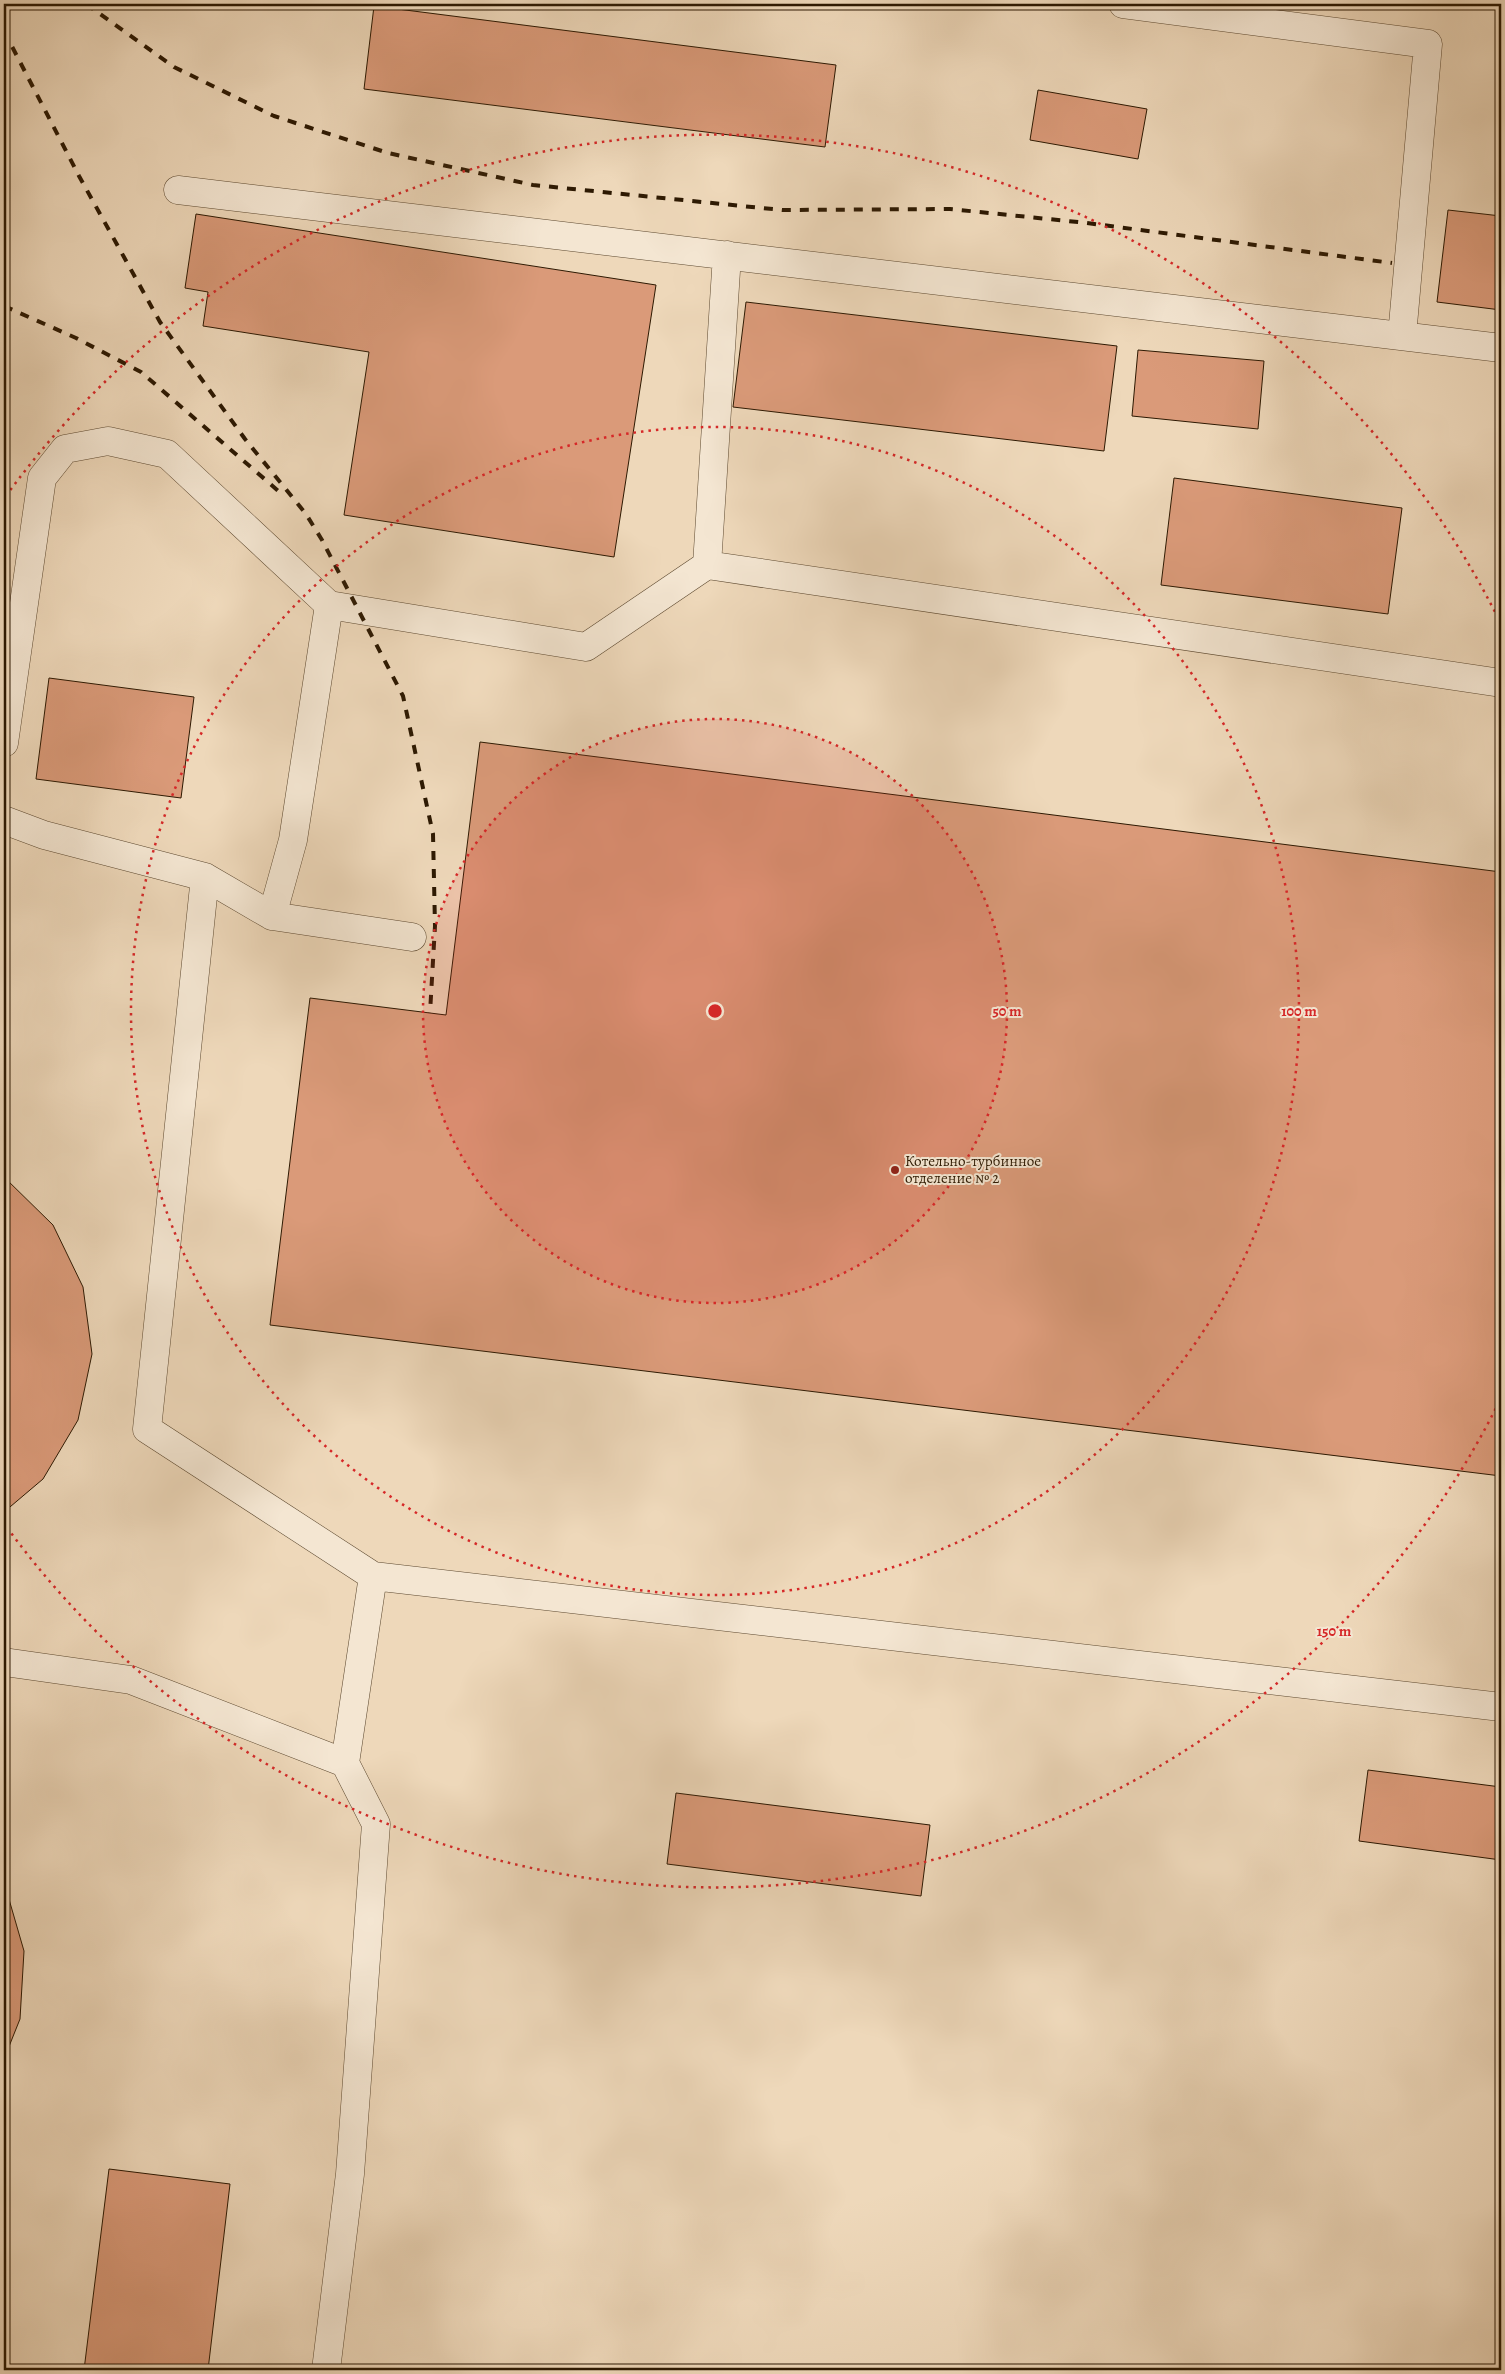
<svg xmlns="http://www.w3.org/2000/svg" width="1505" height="2374" viewBox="0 0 1505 2374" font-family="Alegreya,serif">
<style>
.building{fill:#da9a79;stroke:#2d1902}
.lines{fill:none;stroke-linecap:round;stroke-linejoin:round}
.minor-casing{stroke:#5d4930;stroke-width:29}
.minor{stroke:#f4e6d2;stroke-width:28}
.rail{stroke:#2d1902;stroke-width:4;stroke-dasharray:9 9;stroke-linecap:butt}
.ring{fill:none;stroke:#d62828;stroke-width:2.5;stroke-dasharray:2.5 5}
.poi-dot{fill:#8f2418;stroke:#f4e6d2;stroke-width:2}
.labels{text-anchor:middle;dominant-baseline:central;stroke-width:4;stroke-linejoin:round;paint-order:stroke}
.poi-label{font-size:15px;fill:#2d1902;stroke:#f4e6d2;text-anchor:start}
.centre{fill:#d62828;stroke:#f4e6d2;stroke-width:2.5}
.ring-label{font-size:15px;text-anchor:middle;font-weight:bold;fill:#d62828;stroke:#f4e6d2;stroke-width:4;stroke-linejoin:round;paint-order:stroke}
</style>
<rect width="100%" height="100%" fill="#eed8ba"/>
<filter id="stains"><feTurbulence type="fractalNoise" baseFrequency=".004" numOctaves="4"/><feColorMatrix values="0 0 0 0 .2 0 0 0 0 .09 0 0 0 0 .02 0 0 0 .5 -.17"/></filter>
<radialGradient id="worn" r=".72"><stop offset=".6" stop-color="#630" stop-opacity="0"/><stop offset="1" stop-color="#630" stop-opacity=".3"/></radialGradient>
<!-- building -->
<path class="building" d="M374,6L836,65L825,147L364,89Z
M1038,90L1147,109L1138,159L1030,140Z
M1448,210L1501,216V310L1437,302Z
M196,214L656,285L614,557L344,515L369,352L203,326L208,292L185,288Z
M746,302L1117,346L1104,451L733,407Z
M1138,350L1264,361L1258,429L1132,416Z
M1174,478L1402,508L1388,614L1161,585Z
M49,678L194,697L181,798L36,779Z
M480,742L1501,872V1476L270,1325L310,998L446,1015Z
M4,1177L53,1225L83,1287L92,1354L78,1420L43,1479L4,1512Z
M1368,1770L1501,1787V1860L1359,1841Z
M676,1793L930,1825L921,1896L667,1864Z
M4,1882L24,1951L20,2019L4,2059Z
M109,2169L230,2184L208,2370H84Z"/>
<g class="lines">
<!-- minor casing -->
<g class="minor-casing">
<path id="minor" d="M1123,4L1428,44L1402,336
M178,190L1501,348
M707,565L1501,683
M329,605L586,647L707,565L727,255
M4,743L42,478L65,449L108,441L167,454L329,605L293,840L272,916
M4,820L44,835L205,877L147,1429L373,1576L1501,1707
M205,877L272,916L412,937
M4,1662L131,1680L345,1763L373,1576
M326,2370L350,2174L376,1824L345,1763"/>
</g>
<!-- minor -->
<use href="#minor" class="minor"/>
<!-- rail -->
<path class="rail" d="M86,4L174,67L274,116L388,153L533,185L782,210L950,209L1087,223L1392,263
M4,31L79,176L160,322L245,439L306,514L322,540L403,696L433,834L435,926L430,1013
M4,306L76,338L141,372L283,495"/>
</g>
<!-- distance rings -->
<circle cx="715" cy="1011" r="292" fill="#d62828" fill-opacity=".12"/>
<g class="ring">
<circle cx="715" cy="1011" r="292"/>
<circle cx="715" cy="1011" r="584"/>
<path d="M1499 1402A876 876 0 0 1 6 1526M6 496A876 876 0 0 1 1499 620"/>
</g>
<!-- markers -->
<circle class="poi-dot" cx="895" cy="1170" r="5"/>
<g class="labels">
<!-- poi labels -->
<g class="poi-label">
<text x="905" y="1161">Котельно-турбинное<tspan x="905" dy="17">отделение № 2</tspan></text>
</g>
</g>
<circle cx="715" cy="1011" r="8" class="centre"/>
<g class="ring-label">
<text x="1007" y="1016">50 m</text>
<text x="1299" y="1016">100 m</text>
<text x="1334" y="1636">150 m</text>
</g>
<!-- margin -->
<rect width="1505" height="2374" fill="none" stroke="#eed8ba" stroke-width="20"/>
<rect x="5" y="5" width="1495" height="2364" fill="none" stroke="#2d1902" stroke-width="2.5"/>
<rect x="10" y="10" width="1485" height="2354" fill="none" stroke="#2d1902"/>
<rect width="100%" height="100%" filter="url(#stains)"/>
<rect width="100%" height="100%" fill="url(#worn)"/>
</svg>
